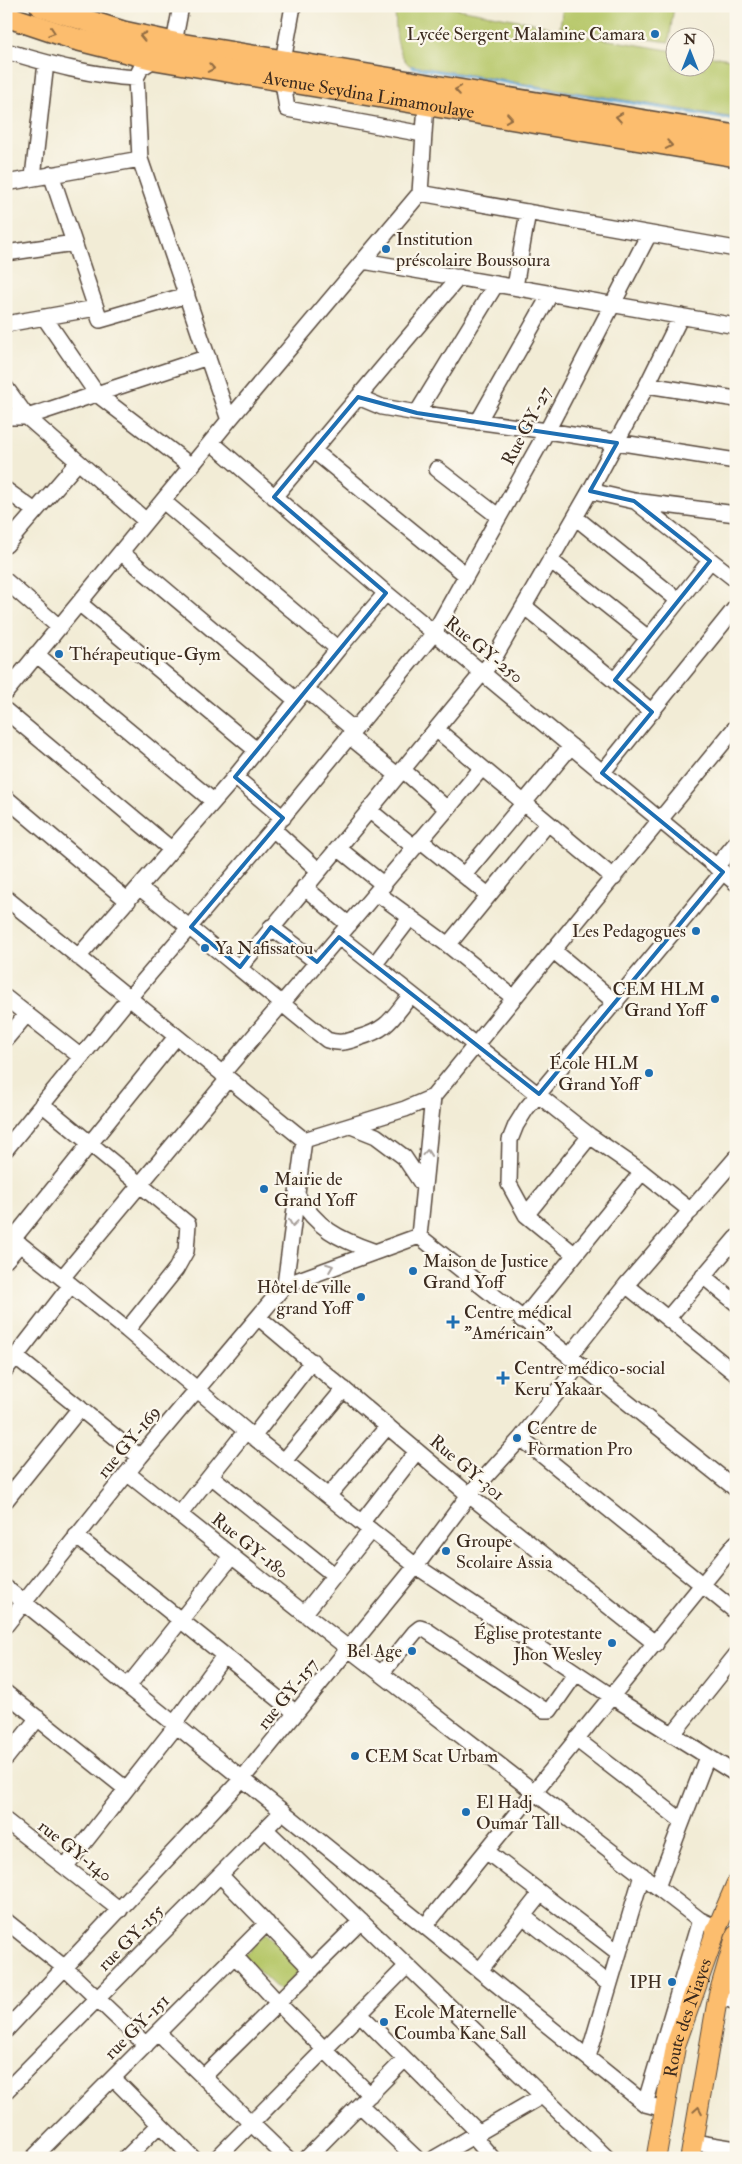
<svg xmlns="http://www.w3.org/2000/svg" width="742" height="2164" viewBox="0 0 742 2164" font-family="'IM FELL Double Pica',serif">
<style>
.green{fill:#b7c86b;stroke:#797944}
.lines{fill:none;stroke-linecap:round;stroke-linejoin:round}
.stream{stroke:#5fa5d5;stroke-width:3}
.minor-casing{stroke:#56473a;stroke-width:18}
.major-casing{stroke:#56473a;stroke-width:21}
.highway-casing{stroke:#56473a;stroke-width:24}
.minor{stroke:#fff;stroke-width:15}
.major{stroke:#fcbd6e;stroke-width:19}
.highway{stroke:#fcbd6e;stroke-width:21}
.oneway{stroke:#926c42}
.oneway2{stroke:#a79f9a}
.marked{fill:none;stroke:#1f6fb2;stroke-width:4;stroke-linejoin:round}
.poi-dot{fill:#1f6fb2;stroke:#fbf7ec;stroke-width:2}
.labels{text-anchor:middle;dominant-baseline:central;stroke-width:4.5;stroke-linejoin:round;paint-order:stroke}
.poi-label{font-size:18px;fill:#3b2a1e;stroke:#fbf7ec;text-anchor:start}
.street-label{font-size:18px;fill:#3b2a1e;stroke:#fbf7ec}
</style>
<rect width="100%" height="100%" fill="#fbf7ec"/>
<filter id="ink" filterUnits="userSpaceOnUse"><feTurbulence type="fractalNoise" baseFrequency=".02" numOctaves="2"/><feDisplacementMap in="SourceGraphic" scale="10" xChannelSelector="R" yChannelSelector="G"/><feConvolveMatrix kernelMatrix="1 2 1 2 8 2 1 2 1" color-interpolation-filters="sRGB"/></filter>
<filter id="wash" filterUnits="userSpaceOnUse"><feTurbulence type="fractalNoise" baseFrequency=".0096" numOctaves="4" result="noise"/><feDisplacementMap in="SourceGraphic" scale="20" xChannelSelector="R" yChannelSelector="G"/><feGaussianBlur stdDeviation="1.12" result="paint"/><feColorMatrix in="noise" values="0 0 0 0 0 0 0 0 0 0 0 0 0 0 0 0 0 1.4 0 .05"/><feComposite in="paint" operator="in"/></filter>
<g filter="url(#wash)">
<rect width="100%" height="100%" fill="#f2ecd6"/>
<!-- green -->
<path class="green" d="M395,6H442L540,24L556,31L674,51V68H704L705,55L736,60V118L409,65C394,50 396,26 395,6Z
M563,6H674L669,42L560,27Z
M266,1933L302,1968L280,1991L243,1956Z"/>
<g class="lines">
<!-- stream -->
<path class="stream" d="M412,67L736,120"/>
</g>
</g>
<g filter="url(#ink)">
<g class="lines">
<!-- minor casing -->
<g class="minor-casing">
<path id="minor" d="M174,43L181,6
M6,51C49,64 92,76 136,78
M155,59L141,68L136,78L140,159L229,420
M283,61L293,6
M280,80L284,89L287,109L423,134
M51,174L100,320L187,295
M33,177L46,63
M6,183L140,159
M420,193L736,249
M6,253L74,243
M363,261L736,326
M515,287L528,212
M44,317L97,394L191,466
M6,324L96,308
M647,385L736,399
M6,388L27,417L146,521L148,519
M358,397L382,407L417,413L547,431L736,461
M417,413L496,284
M6,417H27L208,357
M478,422L551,293
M211,442L386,593L736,883
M313,450L466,575
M437,469L499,517
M6,490L35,511
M590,491L634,501L736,514
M274,497L459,277
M163,501L338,649
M635,501L736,580
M575,517L678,600
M6,545L78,462
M122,553L296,700
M550,560L648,638
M6,581L59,627
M79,603L256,750
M524,606L652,712
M36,654L213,801
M615,680L710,561
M306,689L354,730
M6,692L229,420L420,193L426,104
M6,711L172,850
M437,730L614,878
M349,736L397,775
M403,770L447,809
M602,773L736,607
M235,777L283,818
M6,798L128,901
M369,810L414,847
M273,829L318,870
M420,840L488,895
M338,848L384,885
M716,867L736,843
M464,875L571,746
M304,887L349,925
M140,888C203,937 264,990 327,1040C339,1044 347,1042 358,1038C389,1029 392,1018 411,995
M377,893L448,945L514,998
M6,898L304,1140
M271,927L317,962
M339,937L590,1136L642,1172L691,1211
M448,945L548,823
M554,951L616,1003
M78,957L235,777L338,649L386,593
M374,965L410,918
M240,967L493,660L590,491L647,385L681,316
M6,998L81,1057
M6,1039L27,1014
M222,1074L482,768
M42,1104L188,1224L186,1251L176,1269L127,1330
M351,1126L376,1136L404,1157L424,1187
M304,1140L405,1109L433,1097L736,727
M6,1149L129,998L273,829L434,633L547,431L649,234
M297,1195C317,1228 338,1239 373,1251
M526,1215L590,1136
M6,1233L127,1330L246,1431L416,1566L611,1696L736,1774
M419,1236L736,1489
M419,1236L433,1097
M13,1239L176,1037
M574,1254L526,1215L509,1184L510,1140L516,1125L526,1109L723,872
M6,1260L20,1244
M703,1276L736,1303
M62,1278L228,1079
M285,1285L304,1140
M626,1285L736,1374
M258,1317L469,1495L656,1644
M668,1318L736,1238
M522,1320L642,1172
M15,1356L140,1457
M569,1357L626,1285L736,1158
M6,1369L71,1285
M253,1437L312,1361
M521,1438L736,1612
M284,1461L344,1389
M127,1473L349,1649L700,1920L717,1928
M211,1476L334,1575
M329,1495L388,1426
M6,1500L80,1408
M180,1514L246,1431
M362,1522L417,1451
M76,1536L296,1713
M6,1588L645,2104L664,2109
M304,1614L371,1530
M6,1625L140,1457L285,1285L419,1236
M381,1674L415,1632L420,1628L426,1630L544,1710H550L576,1673
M128,1686L232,1556
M6,1693L126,1789
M174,1724L224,1656
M672,1735L736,1655
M576,1739L682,1821
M6,1758L38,1718
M6,1821L120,1910
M265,1829L607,2158
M486,1851L619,1953
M65,1867L176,1726
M220,1875L312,1970
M657,1887L707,1757
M523,1916L609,1984
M6,1921L65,1968L146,2045
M426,1925L736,1543
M235,1956L278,2003L370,2095
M481,1969L541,1893
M718,1996L736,2002
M361,2015L479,2133
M6,2030L242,1779L416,1566L469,1495L521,1438L579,1365
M158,2033L287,2158
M588,2057L642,1875
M203,2077L361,1921
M113,2078L193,2158
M6,2091L283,1811
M645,2104L700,1920
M360,2105L416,2158
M473,2136L492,2158
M693,2142L736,2149
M33,2158L267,1923
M126,2158L159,2125
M217,2158L407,1966
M307,2158L405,2059
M435,2158L542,2096"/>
</g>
<!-- major casing -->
<g class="major-casing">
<g id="major">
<path id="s1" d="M656,2158L676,2044L717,1928L736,1884"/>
<path d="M690,2158L718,1996L736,1935"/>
</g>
</g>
<!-- highway casing -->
<g class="highway-casing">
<g id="highway">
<path d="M41,6L123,32L174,43L736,136"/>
<path id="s2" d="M6,16L75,39L155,59L736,156"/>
</g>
</g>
<!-- minor -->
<use href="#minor" class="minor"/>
<!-- major -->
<use href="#major" class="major"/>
<!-- highway -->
<use href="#highway" class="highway"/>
</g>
<!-- one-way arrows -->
<defs><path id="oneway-chevron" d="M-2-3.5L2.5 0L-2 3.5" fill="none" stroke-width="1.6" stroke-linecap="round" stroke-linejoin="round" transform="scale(1.25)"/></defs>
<g class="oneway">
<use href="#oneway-chevron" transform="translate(52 32) rotate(18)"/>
<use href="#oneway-chevron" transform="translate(143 36) rotate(-168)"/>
<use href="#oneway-chevron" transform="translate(211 68) rotate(10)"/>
<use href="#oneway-chevron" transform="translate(458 90) rotate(-171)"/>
<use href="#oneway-chevron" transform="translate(619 117) rotate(-171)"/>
<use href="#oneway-chevron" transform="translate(509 118) rotate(9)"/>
<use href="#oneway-chevron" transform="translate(669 145) rotate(10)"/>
<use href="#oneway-chevron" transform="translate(698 2110) rotate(-80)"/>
</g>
<g class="oneway2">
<use href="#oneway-chevron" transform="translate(427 1153) rotate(-85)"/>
<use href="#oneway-chevron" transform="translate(293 1223) rotate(98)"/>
<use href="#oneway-chevron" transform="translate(330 1267) rotate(-21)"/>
</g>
</g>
<!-- marked area -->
<path class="marked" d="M358,397L417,413L617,443L590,491L634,501L710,561L615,680L652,712L602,773L723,872L539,1094L339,937L317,962L271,927L240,967L191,927L283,818L235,777L386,593L274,497Z"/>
<!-- markers -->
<g class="poi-dot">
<circle cx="655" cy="34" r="5"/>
<circle cx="386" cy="249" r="5"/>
<circle cx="59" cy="654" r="5"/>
<circle cx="696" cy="931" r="5"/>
<circle cx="205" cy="948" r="5"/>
<circle cx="715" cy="999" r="5"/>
<circle cx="649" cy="1073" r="5"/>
<circle cx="264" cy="1189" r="5"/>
<circle cx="413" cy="1271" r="5"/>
<circle cx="361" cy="1297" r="5"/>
<path d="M450.5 1314.5h5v5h5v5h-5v5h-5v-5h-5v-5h5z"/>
<path d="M500.5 1370.5h5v5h5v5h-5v5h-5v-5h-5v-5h5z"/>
<circle cx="517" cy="1438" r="5"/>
<circle cx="446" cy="1551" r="5"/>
<circle cx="612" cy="1643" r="5"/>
<circle cx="412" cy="1651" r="5"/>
<circle cx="355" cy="1756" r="5"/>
<circle cx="466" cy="1812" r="5"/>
<circle cx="672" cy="1982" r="5"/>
<circle cx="384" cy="2022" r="5"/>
</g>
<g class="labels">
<!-- poi labels -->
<g class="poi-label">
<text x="645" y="34" text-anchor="end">Lycée Sergent Malamine Camara</text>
<text x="396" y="239">Institution<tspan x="396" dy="21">préscolaire Boussoura</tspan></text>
<text x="69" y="654">Thérapeutique-Gym</text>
<text x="686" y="931" text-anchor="end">Les Pedagogues</text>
<text x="215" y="948">Ya Nafissatou</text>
<text x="705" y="989" text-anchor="end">CEM HLM<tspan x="705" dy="21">Grand Yoff</tspan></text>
<text x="639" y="1063" text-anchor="end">École HLM<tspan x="639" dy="21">Grand Yoff</tspan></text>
<text x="274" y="1179">Mairie de<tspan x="274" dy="21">Grand Yoff</tspan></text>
<text x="423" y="1261">Maison de Justice<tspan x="423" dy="21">Grand Yoff</tspan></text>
<text x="351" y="1287" text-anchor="end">Hôtel de ville<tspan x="351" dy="21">grand Yoff</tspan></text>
<text x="464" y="1312">Centre médical<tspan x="464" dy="21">"Américain"</tspan></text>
<text x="514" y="1368">Centre médico-social<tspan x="514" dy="21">Keru Yakaar</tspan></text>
<text x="527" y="1428">Centre de<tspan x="527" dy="21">Formation Pro</tspan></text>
<text x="456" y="1541">Groupe<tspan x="456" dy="21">Scolaire Assia</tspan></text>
<text x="602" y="1633" text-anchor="end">Église protestante<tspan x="602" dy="21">Jhon Wesley</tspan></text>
<text x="402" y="1651" text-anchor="end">Bel Age</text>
<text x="365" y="1756">CEM Scat Urbam</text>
<text x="476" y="1802">El Hadj<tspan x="476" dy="21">Oumar Tall</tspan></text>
<text x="662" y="1982" text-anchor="end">IPH</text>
<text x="394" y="2012">Ecole Maternelle<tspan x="394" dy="21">Coumba Kane Sall</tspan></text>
</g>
<!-- street labels -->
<g class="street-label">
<text stroke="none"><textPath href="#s2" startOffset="372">Avenue Seydina Limamoulaye</textPath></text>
<text transform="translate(527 426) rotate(-62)">Rue GY-27</text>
<text transform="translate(484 650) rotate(39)">Rue GY-250</text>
<text transform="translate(129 1442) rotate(-50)">rue GY-169</text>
<text transform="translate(467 1468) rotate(40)">Rue GY-301</text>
<text transform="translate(250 1546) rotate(39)">Rue GY-180</text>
<text transform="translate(288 1694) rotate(-51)">rue GY-157</text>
<text transform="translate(75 1851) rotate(38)">rue GY-140</text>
<text transform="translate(131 1938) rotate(-45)">rue GY-155</text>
<text stroke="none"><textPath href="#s1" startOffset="144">Route des Niayes</textPath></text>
<text transform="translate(137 2027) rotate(-45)">rue GY-151</text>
</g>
</g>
<!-- margin -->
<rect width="742" height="2164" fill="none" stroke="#fbf7ec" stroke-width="25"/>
<!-- north arrow -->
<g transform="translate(690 52)"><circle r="24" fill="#fbf7ec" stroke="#aea59a"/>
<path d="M0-4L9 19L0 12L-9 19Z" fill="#1f6fb2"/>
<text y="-8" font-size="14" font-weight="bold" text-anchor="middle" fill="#3b2a1e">N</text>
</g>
</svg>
